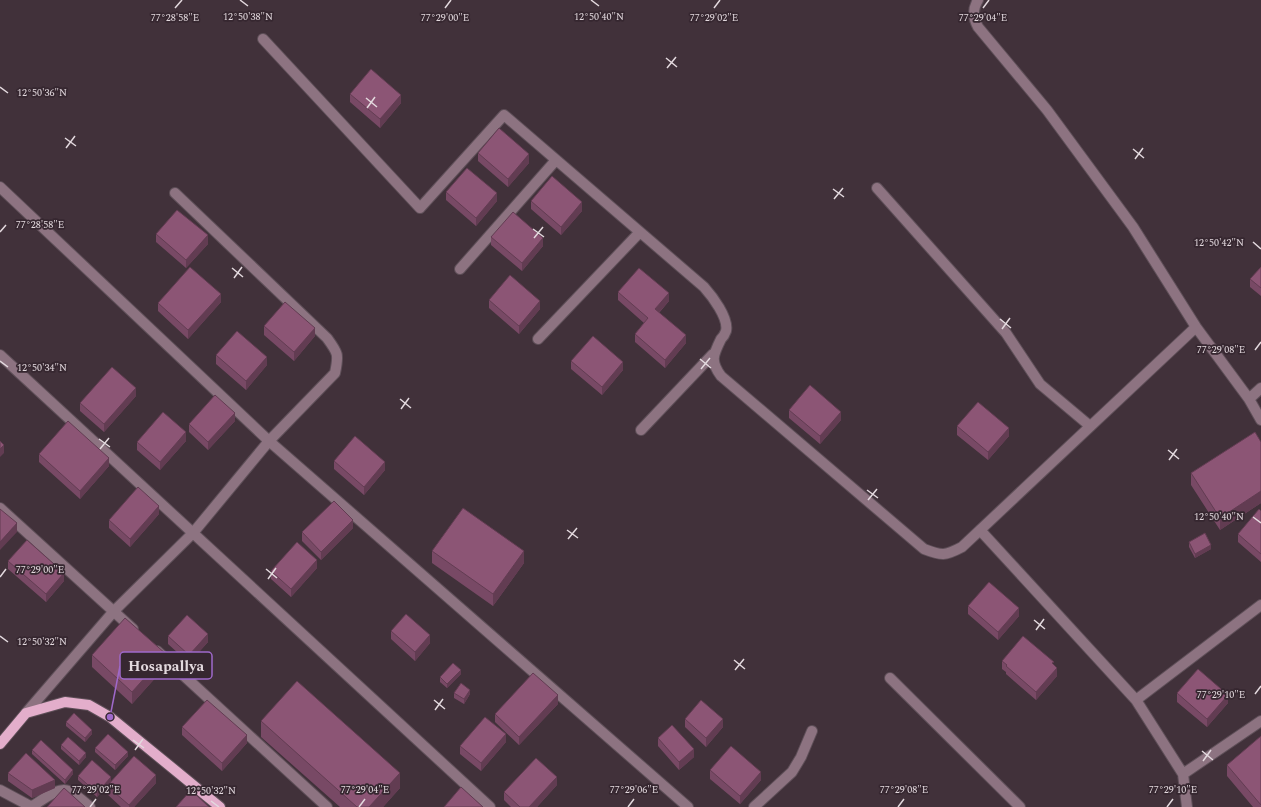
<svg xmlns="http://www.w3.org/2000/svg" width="1261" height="807" viewBox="0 0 1261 807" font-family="Spectral,serif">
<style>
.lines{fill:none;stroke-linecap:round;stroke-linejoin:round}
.minor-casing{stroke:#5e4f58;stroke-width:12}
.major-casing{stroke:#5e4f58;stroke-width:12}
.minor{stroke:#8d7381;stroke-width:10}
.major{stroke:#e3aecb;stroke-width:10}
.wall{fill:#784965}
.shaded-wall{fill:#623c52}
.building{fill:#8c5575;stroke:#623c52}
.ticks{fill:none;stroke:#e3d9de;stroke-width:1.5}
.ticks-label{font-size:10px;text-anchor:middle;fill:#e3d9de;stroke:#362730;stroke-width:3.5;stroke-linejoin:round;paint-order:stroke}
.leader{fill:none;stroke:#9f69ca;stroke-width:1.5}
.callout-dot{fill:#9f69ca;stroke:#362730;stroke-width:1.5}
.callout{fill:#362730;stroke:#9f69ca;stroke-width:1.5}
.callout-label{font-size:15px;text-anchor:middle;font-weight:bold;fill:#e3d9de}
</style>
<rect width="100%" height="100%" fill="#41313a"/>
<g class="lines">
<!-- minor casing -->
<g class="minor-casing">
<path id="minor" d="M978,0C972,10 973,18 978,27L1047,110L1133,227L1196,327L1249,399L1261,420
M263,39L420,208L504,115L704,287C712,296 729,318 726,331C725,334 723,337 721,339C713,355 710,361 721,376L924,549C942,556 945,556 962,547L1196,327
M0,187L269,441L688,807
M877,188L1006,333L1040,384L1090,426
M460,269L556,160
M538,339L640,232
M0,355L490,807
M1249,399L1261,388
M641,430L713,354
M0,508L133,629
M980,530L1136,700L1261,605
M157,651L327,807
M890,678L1020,807
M1136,700L1183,774L1261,721
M26,713L114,611L193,533L269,441L335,373C339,354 338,353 327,338L175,193
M1183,774L1187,807
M0,790L30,806L34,805C43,800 58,786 69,791C77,795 84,802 90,807
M754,807L792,772L801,757L812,731"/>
</g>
<!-- major casing -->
<g class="major-casing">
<path id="major" d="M0,744L26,713L65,702L89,705L110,717L220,807"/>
</g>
<!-- minor -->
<use href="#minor" class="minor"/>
<!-- major -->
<use href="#major" class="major"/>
</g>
<!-- wall -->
<path class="wall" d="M350,94L401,103L380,128L350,102Z
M478,153L529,163L508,187L478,161Z
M446,192L497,201L476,226L446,200Z
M531,201L582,211L561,235L531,209Z
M156,234L208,244L186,268L156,242Z
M491,237L543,246L522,271L491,245Z
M1261,267V296L1250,287V279Z
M618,292L669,301L659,313L686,343L665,368L635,342V334L644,323L618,300Z
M489,300L540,309L519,334L489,308Z
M221,302L188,339L158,311V303Z
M264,326L315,336L294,361L264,335Z
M216,355L267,365L246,390L216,364Z
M571,361L623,370L602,395L571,369Z
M136,396L104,432L80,411V403Z
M789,410L841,420L820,444L789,418Z
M235,421L208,450L189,432V424Z
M957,426L1009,436L988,460L957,435Z
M186,441L160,470L137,450V442Z
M1261,442V503L1220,530L1191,485V473Z
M39,454L109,466L80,499L39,462Z
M334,461L385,470L364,495L334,469Z
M1261,511V562L1238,542V534Z
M159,514L130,547L109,528V520Z
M353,528L321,560L302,541V532Z
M1189,542L1211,549L1195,558L1189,547Z
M432,551L524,563L493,606L432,563Z
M8,561L64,581L46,602L8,569Z
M317,568L291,597L271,579V571Z
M968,606L1019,616L998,640L968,614Z
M391,631L430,643L415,661L391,639Z
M168,636L208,642L189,663L168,644Z
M92,655L166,666L132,704L92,667Z
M1002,661L1054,665L1057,676L1036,700L1006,674V672L1002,669Z
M461,674L447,688L440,682V677Z
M454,693L470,694L464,704L454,698Z
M1177,693L1228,703L1207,727L1177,702Z
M558,704L519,745L495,722V714Z
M685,719L723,727L706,747L685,727Z
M261,721L400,788L383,807H340L261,737Z
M66,722L92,734L85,742L66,726Z
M182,727L247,743L222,771L182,735Z
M1261,736V807H1253L1227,776V765Z
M658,738L694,757L679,770L658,746Z
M506,742L481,771L460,754V746Z
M61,745L86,757L79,765L61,749Z
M95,748L128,756L115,770L95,752Z
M32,750L73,774L65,784L32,754Z
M710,770L761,780L740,804L710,779Z
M8,773L55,788L32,798L8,781Z
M78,776L111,781L97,797L78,780Z
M156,783L134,807H121L107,794V786Z
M557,785L537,807H511L504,800V792Z"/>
<!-- shaded-wall -->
<path class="shaded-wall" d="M401,95V103L380,128V119Z
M529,154V163L508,187V179Z
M497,193V201L476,226V218Z
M582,202V211L561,235V227Z
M208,235V244L186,268V260Z
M543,238V246L522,271V263Z
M669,293V301L655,317V309Z
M221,294V302L188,339V330Z
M540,301V309L519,334V326Z
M315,328V336L294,361V352Z
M686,335V343L665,368V360Z
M267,357V365L246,390V381Z
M623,362V370L602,395V387Z
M136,388V396L104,432V424Z
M841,412V420L820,444V436Z
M235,413V421L208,450V442Z
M1009,428V436L988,460V452Z
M186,432V441L160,470V462Z
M4,445V453L0,457V449Z
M109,458V466L80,499V491Z
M385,462V470L364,495V487Z
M1261,491V503L1220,530V518Z
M159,506V514L130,547V539Z
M353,520V528L321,560V552Z
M17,523V532L0,550V542Z
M1211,545V549L1195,558V554Z
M524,551V563L493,606V594Z
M317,560V568L291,597V589Z
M64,573V581L46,602V594Z
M1019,608V616L998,640V632Z
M208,634V642L189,663V655Z
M430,635V643L415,661V652Z
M166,654V666L132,704V692Z
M1057,668V676L1036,700V692Z
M461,670V674L447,688V684Z
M470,690V694L464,704V699Z
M558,695V704L519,745V737Z
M1228,695V703L1207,727V719Z
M723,719V727L706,747V738Z
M92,730V734L85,742V738Z
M506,734V742L481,771V763Z
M247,735V743L222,771V763Z
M694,749V757L679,770V762Z
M128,752V756L115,770V765Z
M86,753V757L79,765V761Z
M73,770V774L65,784V780Z
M761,772V780L740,804V796Z
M400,773V788L383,807H369Z
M156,775V783L134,807H129V805Z
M111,777V781L97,797V793Z
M557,777V785L537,807H529Z
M55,780V788L32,798V790Z"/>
<!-- building -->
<path class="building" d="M371,69L401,95L380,119L350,94Z
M499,128L529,154L508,179L478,153Z
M467,168L497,193L476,218L446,192Z
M552,176L582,202L561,227L531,201Z
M177,210L208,235L186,260L156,234Z
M513,212L543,238L522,263L491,237Z
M190,267L221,294L188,330L158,303Z
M1261,267V288L1250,279Z
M639,268L669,293L655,309L686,335L665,360L635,334L648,318L618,292Z
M510,275L540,301L519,326L489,300Z
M285,302L315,328L294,352L264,326Z
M237,331L267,357L246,381L216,355Z
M593,336L623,362L602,387L571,361Z
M112,367L136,388L104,424L80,403Z
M810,385L841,412L820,436L789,410Z
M215,395L235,413L208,442L189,424Z
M978,402L1009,428L988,452L957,426Z
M163,412L186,432L160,462L137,442Z
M68,421L109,458L80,491L39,454Z
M1255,432L1261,442V491L1220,518L1191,473Z
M355,436L385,462L364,487L334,461Z
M0,441L4,445L0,449Z
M138,487L159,506L130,539L109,520Z
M334,501L353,520L321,552L302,532Z
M463,508L524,551L493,594L432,551Z
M0,509L17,523L0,542Z
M1259,509L1261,511V554L1238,534Z
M1205,533L1211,545L1195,554L1189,542Z
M27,540L64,573L46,594L8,561Z
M297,542L317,560L291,589L271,571Z
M989,582L1019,608L998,632L968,606Z
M406,614L430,635L415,652L391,631Z
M187,615L208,634L189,655L168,636Z
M125,618L166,654L132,692L92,655Z
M1023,636L1054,662L1052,663L1057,668L1036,692L1006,666L1007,665L1002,661Z
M453,663L461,670L447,684L440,677Z
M1198,669L1228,695L1207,719L1177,693Z
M533,673L558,695L519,737L495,714Z
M297,681L400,773L369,807H357L261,721Z
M461,683L470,690L464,699L454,693Z
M207,700L247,735L222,763L182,727Z
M701,700L723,719L706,738L685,719Z
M74,713L92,730L85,738L66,722Z
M485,717L506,734L481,763L460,746Z
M672,725L694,749L679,762L658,738Z
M108,734L128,752L115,765L95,748Z
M1261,736V805L1227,765Z
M68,737L86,753L79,761L61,745Z
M41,740L73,770L65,780L32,750Z
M731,746L761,772L740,796L710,770Z
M26,753L55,780L32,790L8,773Z
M134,756L156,775L129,805L107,786Z
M536,758L557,777L529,807H520L504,792Z
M92,760L111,777L97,793L78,776Z
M461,787L483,807H444Z
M64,788L85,807H47Z
M191,790L209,807H176Z"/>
<!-- ticks -->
<path class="ticks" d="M240,0L248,6M591,0L599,6M175,8L182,0M445,8L451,0M714,8L720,0M983,8L989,0M666,58L677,67M667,68L676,57M0,87L8,93M366,98L377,107M367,108L375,97M65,138L76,146M66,148L75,136M1133,149L1144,158M1135,159L1143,148M833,189L844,197M834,199L843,188M533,229L544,237M0,232L6,225M534,238L543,227M1253,242L1261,249M232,268L243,277M234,278L242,267M1000,319L1011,328M1002,329L1010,318M1255,350L1261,342M700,359L711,368M0,361L8,367M701,369L710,358M400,399L411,408M401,409L409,398M99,439L110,447M100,449L109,438M1168,450L1179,459M1169,460L1177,449M867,490L878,498M868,500L877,489M1253,517L1261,523M567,530L578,538M568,539L577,528M266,569L277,578M0,577L6,569M268,579L276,568M1034,620L1045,629M1036,630L1044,619M0,636L8,642M734,660L745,669M735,670L744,659M1255,694L1261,686M434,700L445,709M435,710L443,699M133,740L144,748M135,750L143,739M1202,751L1213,760M1203,761L1211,750M211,801L219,807M90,807L96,799M359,807L365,799M628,807L634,799M898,807L904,799M1167,807L1173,799"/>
<g class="ticks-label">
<text x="248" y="20">12°50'38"N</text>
<text x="599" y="20">12°50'40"N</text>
<text x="175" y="21">77°28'58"E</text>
<text x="445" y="21">77°29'00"E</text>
<text x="714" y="21">77°29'02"E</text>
<text x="983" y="21">77°29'04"E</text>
<text x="42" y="96">12°50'36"N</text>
<text x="40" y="228">77°28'58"E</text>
<text x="1219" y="246">12°50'42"N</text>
<text x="1221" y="353">77°29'08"E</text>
<text x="42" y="371">12°50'34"N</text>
<text x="1219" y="520">12°50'40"N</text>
<text x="40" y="573">77°29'00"E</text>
<text x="42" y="645">12°50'32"N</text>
<text x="1221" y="698">77°29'10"E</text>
<text x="96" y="793">77°29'02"E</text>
<text x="365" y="793">77°29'04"E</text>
<text x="634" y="793">77°29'06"E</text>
<text x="904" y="793">77°29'08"E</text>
<text x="1173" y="793">77°29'10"E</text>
<text x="211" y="794">12°50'32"N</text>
</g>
<!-- callouts -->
<path class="leader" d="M110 717L120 666"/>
<circle class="callout-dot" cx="110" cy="717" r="4"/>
<rect class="callout" x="120" y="652" width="92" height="27" rx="4"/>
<g class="callout-label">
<text x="166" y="671">Hosapallya</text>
</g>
</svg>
